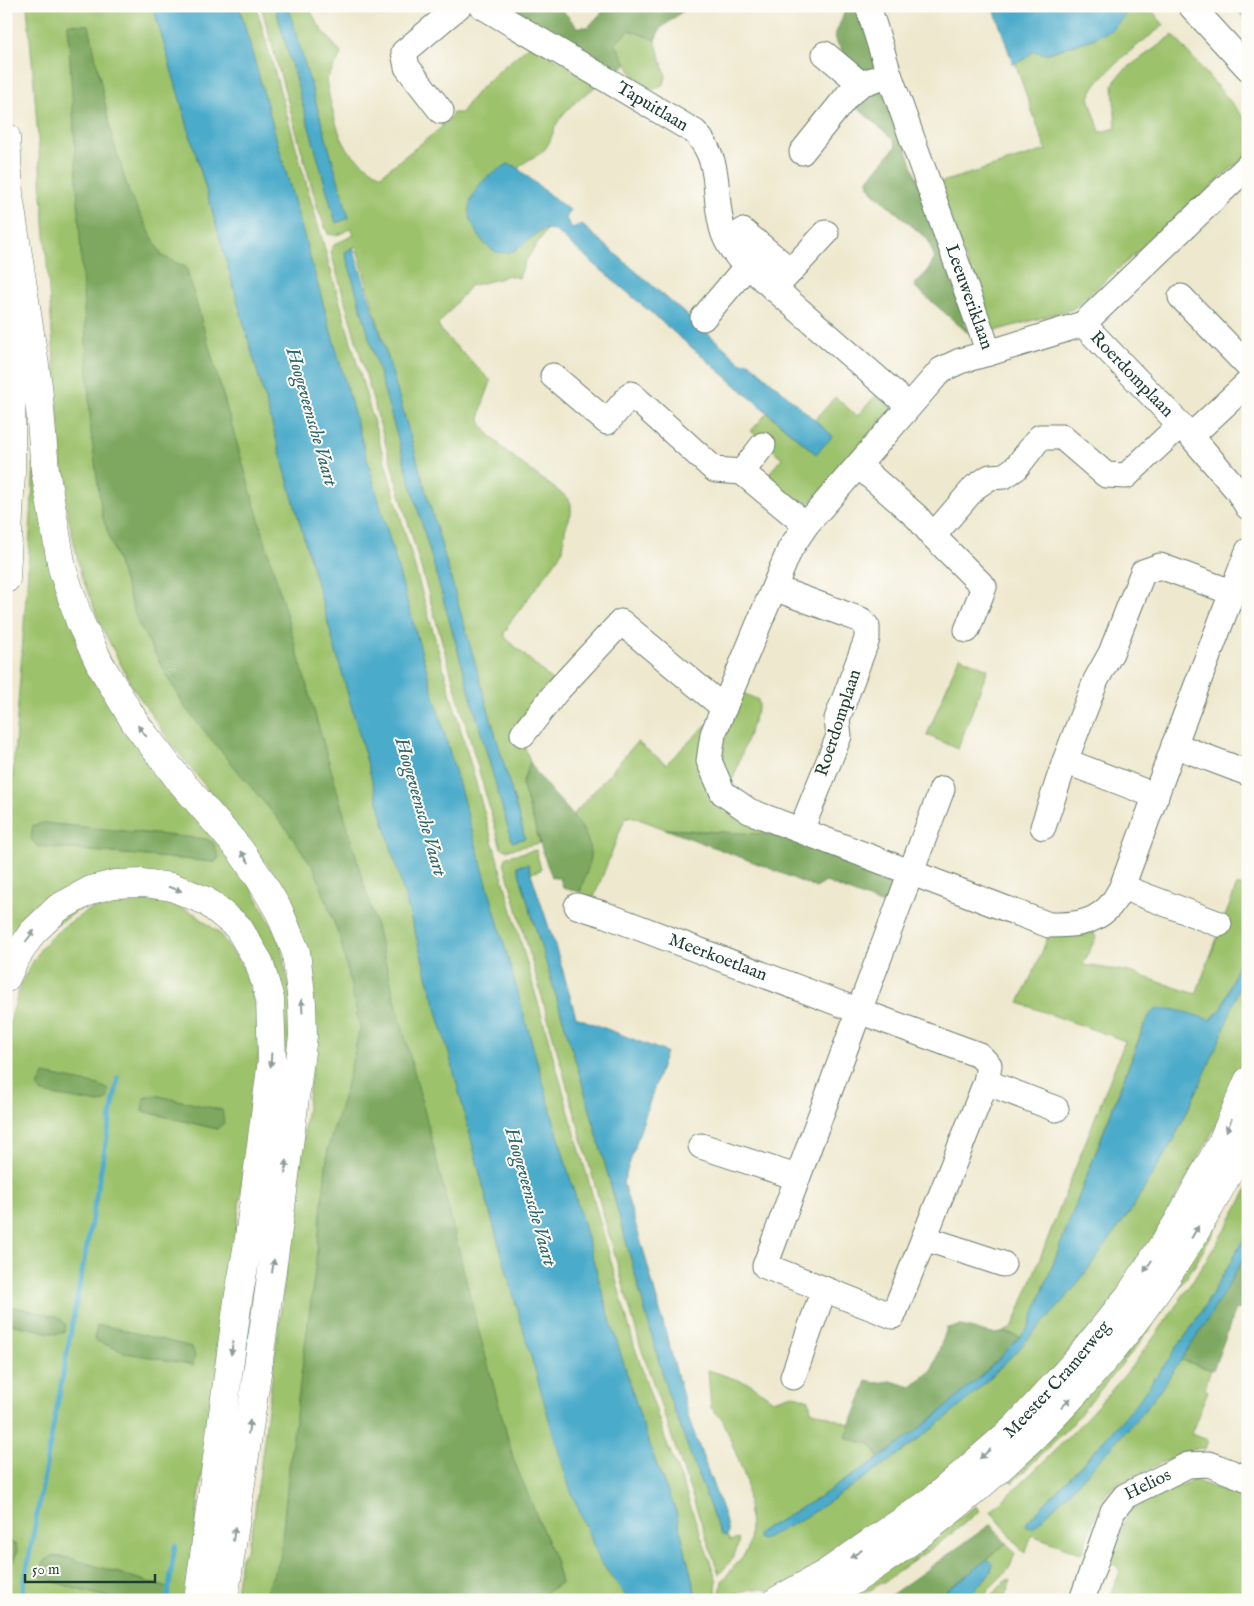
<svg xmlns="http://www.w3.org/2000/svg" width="1254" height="1606" viewBox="0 0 1254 1606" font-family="'IM FELL English',serif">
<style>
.green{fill:#9dc26c;stroke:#5e8050;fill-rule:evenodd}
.forest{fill:#7ea860;stroke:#4e724a}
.water{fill:#4babca;stroke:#35747f}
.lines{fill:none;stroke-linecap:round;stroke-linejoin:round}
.stream{stroke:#4babca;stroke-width:5}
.minor-casing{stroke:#67796a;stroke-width:27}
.major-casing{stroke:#67796a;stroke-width:29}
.highway-casing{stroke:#67796a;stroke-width:29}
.minor{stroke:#fff;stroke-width:25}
.major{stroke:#fff;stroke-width:28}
.highway{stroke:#fff;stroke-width:28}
.oneway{fill:#8f9e9a}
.labels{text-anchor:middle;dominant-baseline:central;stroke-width:4;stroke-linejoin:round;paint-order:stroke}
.street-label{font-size:18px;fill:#1f3d34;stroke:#fdfcf7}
.water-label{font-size:19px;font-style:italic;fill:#2e6468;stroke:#fdfcf7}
</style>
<rect width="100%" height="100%" fill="#fdfcf7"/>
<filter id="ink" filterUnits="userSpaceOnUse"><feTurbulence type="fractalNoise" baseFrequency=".02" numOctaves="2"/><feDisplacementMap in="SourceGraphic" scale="10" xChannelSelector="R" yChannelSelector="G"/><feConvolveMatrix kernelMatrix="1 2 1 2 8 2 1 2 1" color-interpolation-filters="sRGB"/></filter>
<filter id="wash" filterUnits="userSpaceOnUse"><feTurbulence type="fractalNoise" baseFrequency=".0096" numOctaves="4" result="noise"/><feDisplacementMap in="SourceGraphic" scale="20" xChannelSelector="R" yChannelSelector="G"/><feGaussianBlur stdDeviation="1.12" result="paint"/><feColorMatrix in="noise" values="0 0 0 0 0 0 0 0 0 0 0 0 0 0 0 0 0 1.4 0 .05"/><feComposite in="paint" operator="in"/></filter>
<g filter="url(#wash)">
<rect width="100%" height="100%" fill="#eee8ce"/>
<!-- green -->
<path class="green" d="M27,6H153L213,214L403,890L450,1057L492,1220L549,1419L569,1486L600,1561L629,1600H235L241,1557L247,1548L253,1525L316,1036L298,927L282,888L267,864L170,742L133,688L101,626L81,574L64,498L34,84Z
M239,6H256L606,1243L634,1345L666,1441L683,1485L717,1581L716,1589L718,1600H697L675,1508L660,1474L645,1432L609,1316Z
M261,6H275L336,223L349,218L288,6H308L319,26L341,53L338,61L326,80C330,100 337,140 352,154C360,162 371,169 381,175L442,127L441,122L444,124L453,113H461C479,85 506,65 531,44L599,84C585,95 569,105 559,120C553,128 552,140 546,148C538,158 526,158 518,169L514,166L477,232L483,243L492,249L514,250L544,229H547L525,262L519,278L507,275L499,279L470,286L438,325L443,333L491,381C488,391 480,408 480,418C480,437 551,485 568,498L571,504V514L565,530L563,550L554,564L508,625L507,630L504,632L505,637L552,680L512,729L523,742L530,762L522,784L540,843L507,850L501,848L332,256L331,250L335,244L354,235L351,228C343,233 337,237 328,234L318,209ZM356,246L525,838L512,842L345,252Z
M1124,6H1148L1164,25L1125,55L1096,83L1089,97L1100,132L1116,128L1113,84L1123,71L1173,35L1248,122V154L1073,309L991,332L939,183L1046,150L1015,63L1023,60L1034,51L1045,54L1094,39L1125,15Z
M1233,6H1248V22Z
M630,30L655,40L666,76L664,84L655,89H649L634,77L615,43Z
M876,395L887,404L890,401L891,412L809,504L802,506L766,477L782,458L751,431L767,413L816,454L832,436L815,420L835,397L857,416Z
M34,463L55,574L237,860L280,942L293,1006L284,1110L265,1200L263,947L139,872L6,957V838L10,811L27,584ZM37,846L219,857L215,862Z
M959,657L988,669L958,749L927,735Z
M741,692L758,700L759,705L733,779L724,775L723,746Z
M707,724L703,764L794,836L665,829L631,816L625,818L593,900L580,892L590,855L573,815L637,742L666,764Z
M536,850L541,870L531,873L528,864L517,866L589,1106L667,1391L717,1526L722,1535L727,1536L730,1541L739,1539C738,1552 729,1565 719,1574L641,1348L504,863L507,856Z
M1248,871V936L1222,1008L1210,1020L1173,1009L1144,1025L1029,1327L1020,1337L1004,1332L1013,1327L1125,1041L1019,1003L1039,959L1050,931L1089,929L1093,932L1096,937L1083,965L1126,971L1196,994L1237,885L1242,887Z
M137,898L172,903L195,914L219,933L241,963L255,1002L259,1051L253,1106L199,1498L187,1600H166L168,1588L69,1558L52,1556L76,1589L119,1600H6V1561L11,1562L16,1545L6,1540V1323L57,1334L58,1317L6,1305V1034L22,981L42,946L63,927L87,911L112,902ZM154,1095L180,1101L217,1129L142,1111L144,1098Z
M1248,963V1068L1125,1290L964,1467L777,1592L761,1589H750L723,1600L720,1593L722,1581L743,1556L747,1550L749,1542L750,1526L746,1480L723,1420L711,1408L708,1370L751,1384L773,1400L793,1394L809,1400L811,1410L851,1425L846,1437L849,1439L871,1444L879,1458L818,1498L759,1533L789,1526L887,1463L932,1429L961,1406L1010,1358L1063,1302L1089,1268L1131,1210L1173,1141L1201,1082L1223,1032Z
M1248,1147V1169L1220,1221L1195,1265L1138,1345L1069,1427L1012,1483L1009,1478L1035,1445Z
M1248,1188V1232L1209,1299L1189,1331L1139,1400L1117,1427L1027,1522L1033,1528C1087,1476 1138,1421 1181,1360L1211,1370L1204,1389L1208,1391L1191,1434L1208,1440L1205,1449L1196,1448L1184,1452L1111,1488C1097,1503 1090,1533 1082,1552L1080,1553L1032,1535L1026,1552H1023L991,1511C1028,1477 1065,1442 1099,1404C1132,1369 1161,1329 1187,1289C1209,1256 1230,1223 1248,1188Z
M1193,1480L1248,1499V1600H1109L1120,1571L1111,1559L1126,1518L1133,1509L1142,1503Z
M976,1506L979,1511L949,1536L885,1581L854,1600H837Z
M1006,1543L1015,1554L1009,1569L992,1586L982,1600H966L985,1579L992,1563L988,1559Z
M1006,1580H1011L1004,1600H988Z"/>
<!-- forest -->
<path class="forest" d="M499,6H559L577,27H588L608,6H689L660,29L655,40L630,30L615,43L627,64L614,74Z
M845,6H857L878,68L857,73L837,43L835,35L846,9Z
M68,24L89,25L111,133L129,193L162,256L186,267L373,915L427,1121L476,1321L514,1461L555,1560L561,1583L534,1600H262L280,1559L290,1458L314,1278L328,1148L346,1087L360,1028L341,942L315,870L288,831L186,709L138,623L102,515L91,433Z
M884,86L935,229L968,333L915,287V284L927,272L935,258L928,240L874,193L869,186L868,179L896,146L893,139L853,104L865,92Z
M530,762C536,773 544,783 553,793C567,809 591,831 590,855C590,867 583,881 580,892L563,888L560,878H554L552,877L545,859L522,784Z
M44,823L206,839L213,843L219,857L215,862L37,846L31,839L33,825Z
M665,829L794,836L900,876L888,907L826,882L816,888L764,866Z
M44,1074L99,1085L109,1090L107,1100L99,1103L42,1093L38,1087Z
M154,1095L222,1110L224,1123L217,1129L142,1111L144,1098Z
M1248,1251V1298L1242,1305L1240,1310L1236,1309L1213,1370L1181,1360L1202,1329Z
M6,1305L58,1317L66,1324L64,1332L57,1334L6,1323Z
M97,1326H106L192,1347L195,1356L193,1365L127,1353L94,1340Z
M959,1326C975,1327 989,1338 1004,1332L1020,1337C977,1382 930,1423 879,1458L871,1444L849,1439L846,1437L867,1381L876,1383L891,1381L911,1387L932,1370L947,1328Z
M991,1524L1006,1543L979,1567L934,1600H884Z
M6,1540L16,1545L17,1551L14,1561L11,1563L6,1561Z
M51,1556L69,1558L168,1588L166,1600H119L76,1589L41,1577L43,1563Z"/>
<!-- water -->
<path class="water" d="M153,6H239L609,1316L645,1432L660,1474L675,1508L697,1600H629L600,1561L569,1486L549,1419L492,1220L450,1057L403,890L213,214Z
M275,6H288L349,218L336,223Z
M993,6H1124L1125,15L1112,30L1094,38L1045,54L1034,51L1023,60L1013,64Z
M508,164L515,166L557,201L570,210L566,219L573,229L581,224L742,363L749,362L833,436L816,454L558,233C553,230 548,228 543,230C533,234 525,245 515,250C493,261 480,239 472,223C467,213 469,203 474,194C481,179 494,172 508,164Z
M353,247L387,355L525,838L512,842L345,252Z
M528,864L560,961L576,1017L666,1052L623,1183L644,1252L689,1419L724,1515L728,1532L727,1536L722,1535L717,1526L667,1391L589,1106L517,866Z
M1248,936V963L1246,969L1223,1032L1201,1082L1173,1141L1131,1210L1089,1268L1063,1302L1010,1358L961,1406L932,1429L887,1463L812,1513L789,1526L761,1540L758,1538V1533L818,1498L890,1451L938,1414L990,1368L1029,1327L1145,1024C1147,1021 1149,1016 1151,1013C1163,1002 1197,1016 1210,1020L1212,1019L1222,1008Z
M1248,1232V1251L1202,1329L1163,1386L1143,1412L1095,1465L1033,1528L1027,1527L1026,1523L1093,1453L1139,1400L1189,1331L1209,1299Z
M988,1559L992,1563L991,1572L966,1600H934Z"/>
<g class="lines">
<!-- stream -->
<path class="stream" d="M21,1600L118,1078
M167,1600L175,1546"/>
</g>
</g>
<g filter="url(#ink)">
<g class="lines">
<!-- minor casing -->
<g class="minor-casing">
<g id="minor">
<path id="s1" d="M482,6L695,132C725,164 711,197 724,234C727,242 732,250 738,257L909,406"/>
<path id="s2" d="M868,6L889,74L989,353L1083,324L1248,166"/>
<path d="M1191,6L1248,68"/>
<path d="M825,54L861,84"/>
<path d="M441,111L407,67L404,52L459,6"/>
<path d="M802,152L848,95L861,84L889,74"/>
<path d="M743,231L791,271"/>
<path d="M774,289L826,233"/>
<path d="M1181,297L1248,366"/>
<path d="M703,318L747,266"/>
<path id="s3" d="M1083,324L1191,436L1238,491L1248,507"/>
<path d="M989,353L960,361L941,370L806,525L790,549L713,734L709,761L723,793L749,811L1049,925C1071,925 1091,925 1108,908C1114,902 1118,894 1122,887L1181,727L1248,551"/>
<path d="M553,376L607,422L631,394L715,470L742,472L806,525"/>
<path d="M1191,436L1248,383"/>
<path d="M859,466L917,517L933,536L984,587L967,630"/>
<path d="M742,472L763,445"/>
<path d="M933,536L975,487L990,477L1004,476L1016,468L1040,437H1062L1106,475L1126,476L1180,425"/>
<path d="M774,588L861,620L867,627V639L837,719L839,736L801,830"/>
<path d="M523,734L556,692L621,622L724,708"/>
<path d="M1174,745L1248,773"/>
<path d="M1065,761L1156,796"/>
<path d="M1043,827L1065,761L1096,680L1111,653L1143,572L1160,566L1231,592"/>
<path d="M1122,887L1219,924"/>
<path id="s4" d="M577,906L603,914L859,1011L942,789"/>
<path d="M859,1011L979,1055L989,1065L986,1082L893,1316L765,1266Z"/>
<path d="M986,1082L1056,1109"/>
<path d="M701,1146L796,1177"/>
<path d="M924,1238L1003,1264"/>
<path d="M793,1377L824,1289"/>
<path id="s5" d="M1082,1600L1113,1511L1125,1496L1188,1465L1209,1464L1248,1479"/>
</g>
</g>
<!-- major casing -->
<g class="major-casing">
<g id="major">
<path id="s6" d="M778,1600L825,1574L929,1503L1016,1427L1073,1365L1129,1296L1176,1225L1222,1142L1248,1081"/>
<path d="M822,1600C1008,1488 1156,1330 1248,1133"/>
</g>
</g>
<!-- highway casing -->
<g class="highway-casing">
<path id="highway" d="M6,137L10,213
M9,196L38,385L45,470L62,568L80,622L100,664L136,724L177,777L240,850L260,879L279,911L296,952L302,1003L303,1036L280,1215L224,1600
M6,579L11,472L12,306
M6,978L15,959L32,933L58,908L91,890L114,884L143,883L172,887L206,901L238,927L259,962L270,999L272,1060L249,1238L238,1300L198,1600"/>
</g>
<!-- minor -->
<use href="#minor" class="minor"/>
<!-- major -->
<use href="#major" class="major"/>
<!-- highway -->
<use href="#highway" class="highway"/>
</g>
<!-- one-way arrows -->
<defs><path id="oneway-solid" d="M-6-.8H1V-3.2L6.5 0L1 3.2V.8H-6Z" transform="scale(1.25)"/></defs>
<g class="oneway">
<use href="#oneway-solid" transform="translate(142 731) rotate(-128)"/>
<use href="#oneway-solid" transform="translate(245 857) rotate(-125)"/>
<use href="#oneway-solid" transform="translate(175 889) rotate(18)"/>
<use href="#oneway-solid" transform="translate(30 936) rotate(-53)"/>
<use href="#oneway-solid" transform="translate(302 1006) rotate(-94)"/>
<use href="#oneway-solid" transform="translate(271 1060) rotate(93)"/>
<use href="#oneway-solid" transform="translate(1229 1125) rotate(113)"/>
<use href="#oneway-solid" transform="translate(286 1167) rotate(-83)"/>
<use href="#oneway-solid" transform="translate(1195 1232) rotate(-60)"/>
<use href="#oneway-solid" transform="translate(273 1266) rotate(-82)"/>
<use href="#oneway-solid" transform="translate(1148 1266) rotate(124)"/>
<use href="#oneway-solid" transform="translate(232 1348) rotate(98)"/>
<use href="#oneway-solid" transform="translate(1066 1403) rotate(-46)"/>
<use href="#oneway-solid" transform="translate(249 1427) rotate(-82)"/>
<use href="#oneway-solid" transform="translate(985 1454) rotate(139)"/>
<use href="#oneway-solid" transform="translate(234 1534) rotate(-82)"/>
<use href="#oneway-solid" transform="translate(856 1554) rotate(147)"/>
</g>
</g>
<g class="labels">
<!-- street labels -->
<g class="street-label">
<text stroke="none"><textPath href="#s1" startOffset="198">Tapuitlaan</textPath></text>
<text stroke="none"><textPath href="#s2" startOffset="308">Leeuweriklaan</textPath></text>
<text stroke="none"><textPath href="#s3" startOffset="70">Roerdomplaan</textPath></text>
<text transform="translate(839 723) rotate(-72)">Roerdomplaan</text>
<text stroke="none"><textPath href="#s4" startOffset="150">Meerkoetlaan</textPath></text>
<text stroke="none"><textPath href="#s6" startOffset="358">Meester Cramerweg</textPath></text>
<text stroke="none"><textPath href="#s5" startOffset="139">Helios</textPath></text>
</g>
<!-- water labels -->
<g class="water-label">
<text transform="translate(311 417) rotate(74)">Hoogeveensche Vaart</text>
<text transform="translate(420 807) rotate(74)">Hoogeveensche Vaart</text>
<text transform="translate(530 1197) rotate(74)">Hoogeveensche Vaart</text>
</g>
</g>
<!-- margin -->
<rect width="1254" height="1606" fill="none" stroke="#fdfcf7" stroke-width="25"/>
<!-- scale -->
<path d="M25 1574v8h130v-8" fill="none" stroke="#1f3d34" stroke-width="2.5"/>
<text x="32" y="1574" font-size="15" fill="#1f3d34" stroke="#fdfcf7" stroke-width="4" paint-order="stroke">50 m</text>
</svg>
